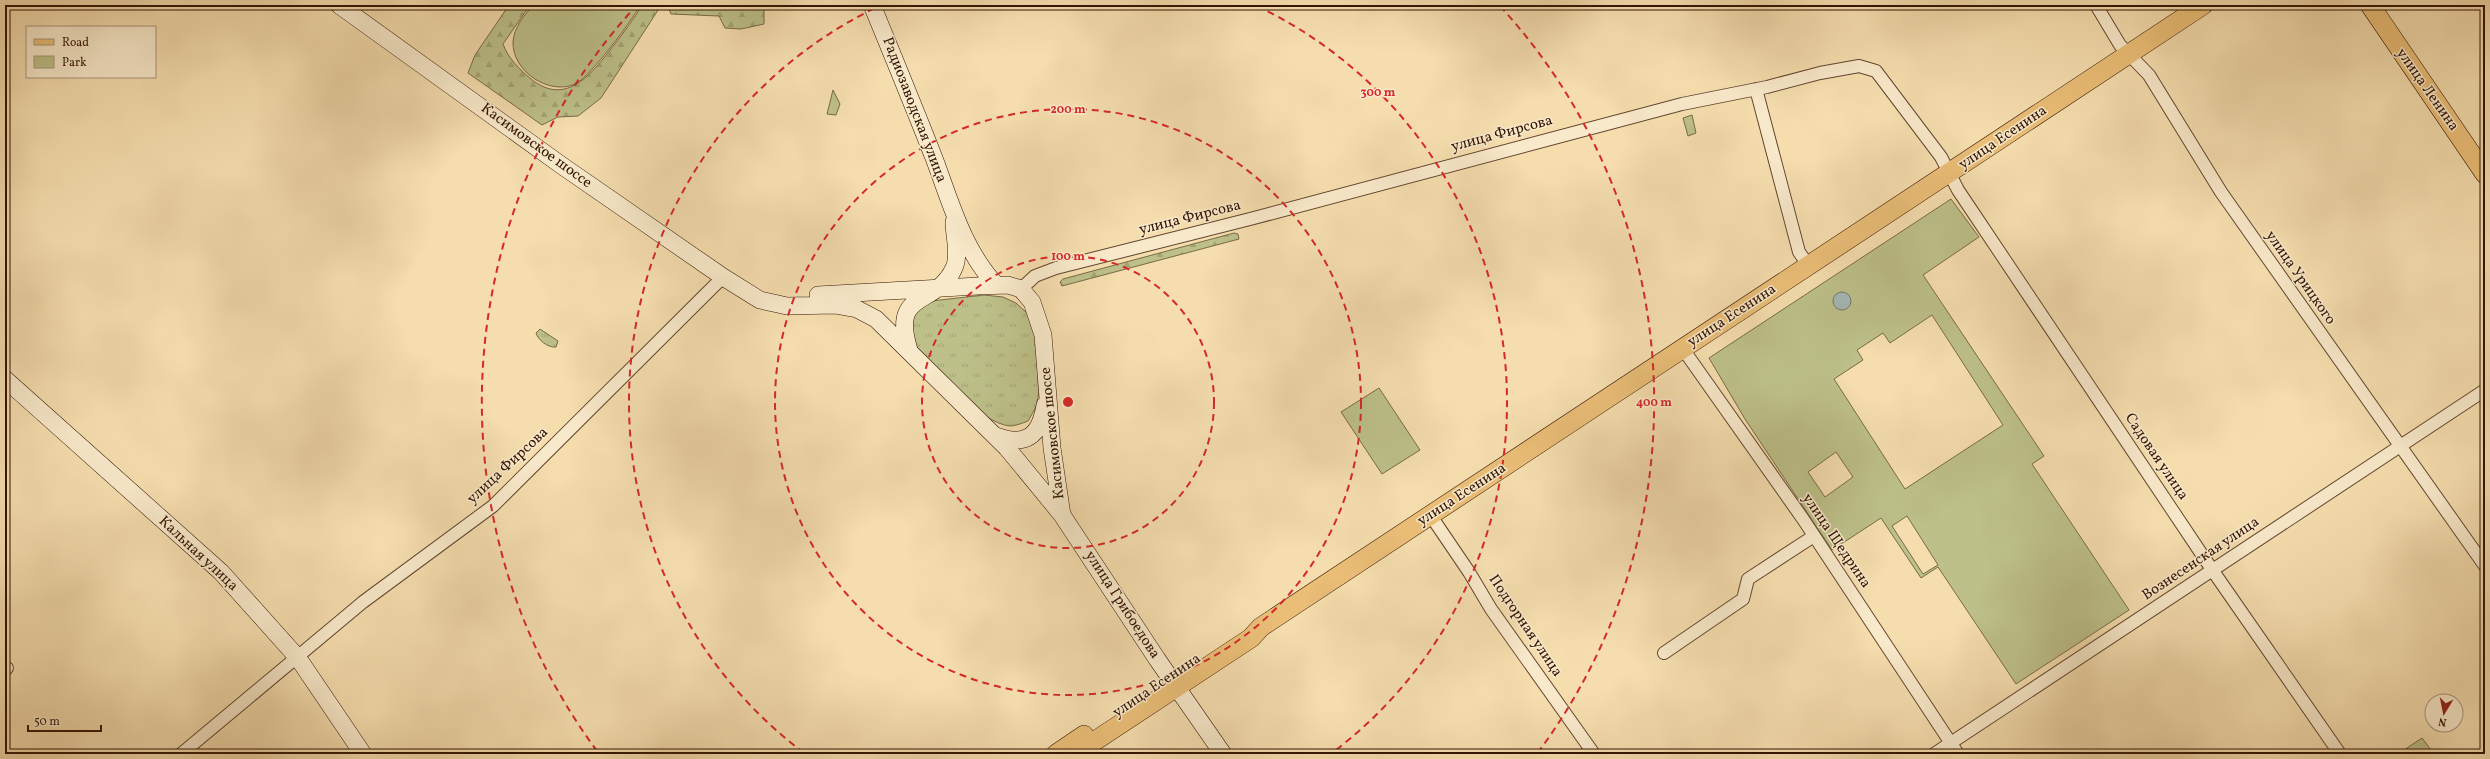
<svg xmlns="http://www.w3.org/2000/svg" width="2490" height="759" viewBox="0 0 2490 759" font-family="Vollkorn,serif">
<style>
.grass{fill:url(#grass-tufts);stroke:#786a46}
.forest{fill:url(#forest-firs);stroke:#786a46}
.green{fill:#bdc089;stroke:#786a46;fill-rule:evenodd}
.water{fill:#a3b8b7;stroke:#76766f}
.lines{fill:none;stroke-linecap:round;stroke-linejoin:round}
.street-casing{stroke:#64462e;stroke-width:14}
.secondary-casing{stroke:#331403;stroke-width:18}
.primary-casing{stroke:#331403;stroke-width:20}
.street{stroke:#f8e9ca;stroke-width:12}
.secondary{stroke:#f8e9ca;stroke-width:17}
.primary{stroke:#eabe77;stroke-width:19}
.ring{fill:none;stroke:#d62828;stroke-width:2;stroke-dasharray:7 5}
.labels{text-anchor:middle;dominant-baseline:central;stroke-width:3;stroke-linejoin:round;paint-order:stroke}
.street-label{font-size:15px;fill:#331403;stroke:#f8e9ca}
.centre{fill:#d62828;stroke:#f8e9ca;stroke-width:2}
.ring-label{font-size:12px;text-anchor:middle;font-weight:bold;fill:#d62828;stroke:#f8e9ca;stroke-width:3;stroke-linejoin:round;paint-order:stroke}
</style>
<defs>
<pattern id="grass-tufts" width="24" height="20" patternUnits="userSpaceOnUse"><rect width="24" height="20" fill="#bdc089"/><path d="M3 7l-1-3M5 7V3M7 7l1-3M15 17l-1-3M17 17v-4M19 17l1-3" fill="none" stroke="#a3a475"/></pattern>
<pattern id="forest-firs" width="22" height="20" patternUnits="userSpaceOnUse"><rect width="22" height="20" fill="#bdc089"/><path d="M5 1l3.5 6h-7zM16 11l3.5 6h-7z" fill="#a3a475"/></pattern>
</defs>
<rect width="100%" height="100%" fill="#f5ddae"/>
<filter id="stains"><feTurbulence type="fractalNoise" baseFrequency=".005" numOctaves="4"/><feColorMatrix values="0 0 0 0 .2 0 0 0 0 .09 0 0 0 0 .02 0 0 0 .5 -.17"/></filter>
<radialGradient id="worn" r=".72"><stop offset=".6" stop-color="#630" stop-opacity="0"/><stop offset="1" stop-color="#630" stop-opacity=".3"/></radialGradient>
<!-- grass -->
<path class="grass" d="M984,295L1003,297L1016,303L1027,313L1035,330L1039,392L1036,407L1028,421C1023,423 1015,426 1010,426C979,423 938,371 916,349L910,339L912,316L931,301Z
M540,329L558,341L556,347C548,348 538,340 536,333Z"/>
<!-- forest -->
<path class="forest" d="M509,5H530L503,44C508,58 519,69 531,79C567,108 593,72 614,45C624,32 634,19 642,5H764V24L741,29L725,28L719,16L671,14L669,9L660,7L601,98L578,116L558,117L542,125L468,73L475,55Z
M1234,233L1238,234L1239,239L1062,286L1060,282L1063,279Z"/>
<!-- green -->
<path class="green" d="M533,5H640C633,20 590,76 577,83C551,97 512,72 513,42C514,27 524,16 533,5Z
M833,90L840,104L836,115L827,114Z
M1692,115L1696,133L1688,136L1683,118Z
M1951,199L1979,237L1923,275L2044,456L2032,464L2129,610L2016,684L1938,567L1921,578L1881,518L1832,550L1745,419L1709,358ZM1932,315L2003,425L1905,489L1834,379L1863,360L1857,350L1883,333L1890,343ZM1836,452L1853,477L1825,497L1808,472ZM1907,516L1938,565L1923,574L1892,526Z
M1379,388L1420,450L1382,474L1341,412Z
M2422,738L2434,754H2398Z"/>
<!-- water -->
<path class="water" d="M1833 301a9 9 0 1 1 18 0a9 9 0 1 1-18 0Z"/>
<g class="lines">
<!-- street casing -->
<g class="street-casing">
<path id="street" d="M2096,5L2120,45L2149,75L2221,192L2485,566
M1756,89L1799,252L1809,266
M1021,289L1035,276L1056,268L1250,219L1682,104L1767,87L1820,73L1859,66L1876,71L1941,157L1958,190L2213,571L2340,754
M1683,349L1803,519L1958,754
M1431,516L1469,572L1491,609L1594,754
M1664,653L1743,599L1748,579L1814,536
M5,670L7,668
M181,754L363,602L493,506L723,277
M1934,754L2485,390"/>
</g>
<!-- secondary casing -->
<g class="secondary-casing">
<path id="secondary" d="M339,5L561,165L723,277L760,300L787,306L835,305L857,309L876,319L1007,448L1062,515L1157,659L1223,754
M872,5C893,56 914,107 934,158C951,203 963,250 997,286
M818,295L978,286L1008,285L1021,289L1032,302L1043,335L1052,448L1062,515
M909,350C890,288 936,308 954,268C960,256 954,235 954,222
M5,379L221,572L298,658L363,754
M996,436C1026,447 1040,436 1045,405"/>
</g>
<!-- primary casing -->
<g class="primary-casing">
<path id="primary" d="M2370,5L2485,174
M1056,754L1084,735
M1075,754L1251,638L1261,627L2203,5"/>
</g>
<!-- street -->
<use href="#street" class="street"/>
<!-- secondary -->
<use href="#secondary" class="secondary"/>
<!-- primary -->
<use href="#primary" class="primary"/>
</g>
<!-- distance rings -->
<g class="ring">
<circle cx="1068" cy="402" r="146"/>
<circle cx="1068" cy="402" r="293"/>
<path d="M804 753A439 439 0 0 1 879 6M1257 6A439 439 0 0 1 1332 753"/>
<path d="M597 751A586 586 0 0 1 636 6M1500 6A586 586 0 0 1 1539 751"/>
</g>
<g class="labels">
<!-- street labels -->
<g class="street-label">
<text transform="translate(2427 90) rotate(55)">улица Ленина</text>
<text transform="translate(914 110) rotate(69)">Радиозаводская улица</text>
<text transform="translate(1502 134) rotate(-15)">улица Фирсова</text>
<text transform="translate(2003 138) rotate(-34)">улица Есенина</text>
<text transform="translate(536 146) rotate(36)">Касимовское шоссе</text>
<text transform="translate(1190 218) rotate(-14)">улица Фирсова</text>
<text transform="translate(2300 278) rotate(55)">улица Урицкого</text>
<text transform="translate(1732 316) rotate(-33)">улица Есенина</text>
<text transform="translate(1053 433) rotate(-96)">Касимовское шоссе</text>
<text transform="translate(2156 457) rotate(56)">Садовая улица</text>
<text transform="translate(508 466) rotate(-43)">улица Фирсова</text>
<text transform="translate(1462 495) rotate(-33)">улица Есенина</text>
<text transform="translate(1836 541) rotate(56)">улица Щедрина</text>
<text transform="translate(198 554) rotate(43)">Кальная улица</text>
<text transform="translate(2201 559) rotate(-34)">Вознесенская улица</text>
<text transform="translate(1122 605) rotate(57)">улица Грибоедова</text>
<text transform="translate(1525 626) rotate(56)">Подгорная улица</text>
<text transform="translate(1157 686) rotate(-34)">улица Есенина</text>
</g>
</g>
<circle cx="1068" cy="402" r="6" class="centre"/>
<g class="ring-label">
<text x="1378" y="96">300 m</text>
<text x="1068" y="113">200 m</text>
<text x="1068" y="260">100 m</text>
<text x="1654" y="406">400 m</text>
</g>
<!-- margin -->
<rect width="2490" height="759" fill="none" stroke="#f5ddae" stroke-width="20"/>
<rect x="6" y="6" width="2478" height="747" fill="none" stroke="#331403" stroke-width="2"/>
<rect x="10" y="10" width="2470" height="739" fill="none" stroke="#331403"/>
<!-- legend -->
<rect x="26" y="26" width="130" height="52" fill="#f8e9ca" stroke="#a9947a"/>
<rect x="34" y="39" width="20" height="6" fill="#eabe77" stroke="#a9947a"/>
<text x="62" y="46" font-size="12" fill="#331403">Road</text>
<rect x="34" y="56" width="20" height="12" fill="#bdc089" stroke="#a9947a"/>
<text x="62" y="66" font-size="12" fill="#331403">Park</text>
<!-- north arrow -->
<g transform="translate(2444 713) rotate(190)"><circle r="19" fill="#f8e9ca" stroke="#a9947a"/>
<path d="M0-3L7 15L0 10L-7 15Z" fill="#8f2418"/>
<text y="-6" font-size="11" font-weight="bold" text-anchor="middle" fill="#331403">N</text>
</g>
<!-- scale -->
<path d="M28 725v6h73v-6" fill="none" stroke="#331403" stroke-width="2"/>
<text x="34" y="725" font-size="12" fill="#331403" stroke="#f8e9ca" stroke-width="3" paint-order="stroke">50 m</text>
<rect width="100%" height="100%" filter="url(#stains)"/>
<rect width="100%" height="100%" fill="url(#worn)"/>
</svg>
